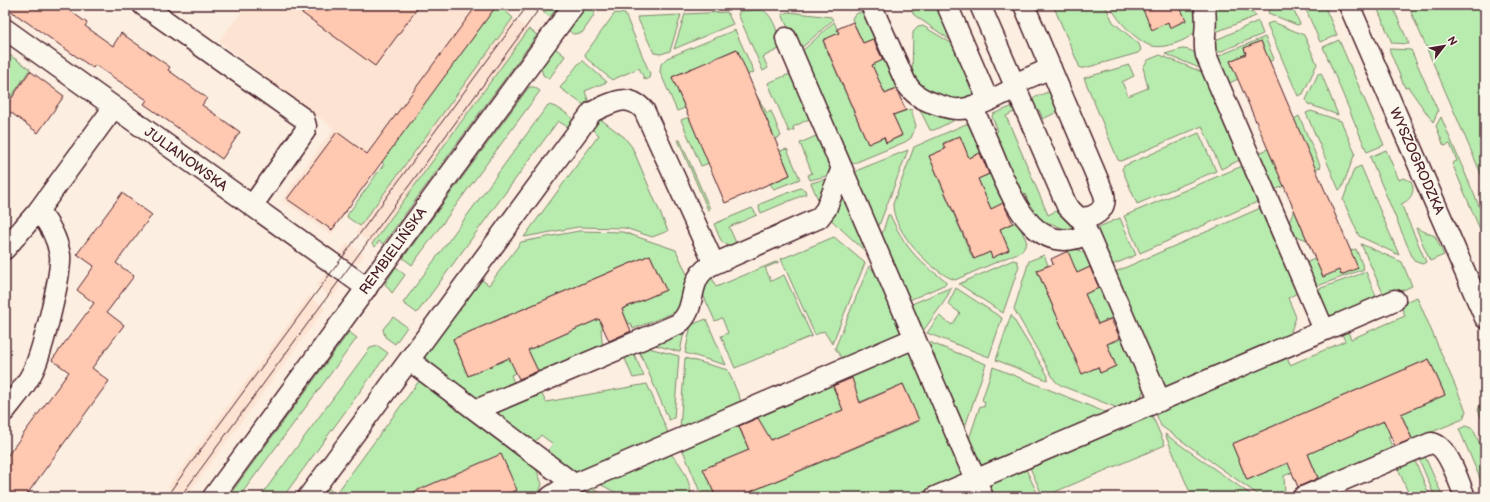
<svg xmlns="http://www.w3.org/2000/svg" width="1490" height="502" viewBox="0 0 1490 502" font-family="'Balsamiq Sans',sans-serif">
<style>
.built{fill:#fde3d2}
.green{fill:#b7ecae;stroke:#80866c}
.building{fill:#fec8b1;stroke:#4a1f2b}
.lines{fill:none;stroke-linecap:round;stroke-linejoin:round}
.minor-casing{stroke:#4a1f2b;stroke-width:23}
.minor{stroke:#fbf7ec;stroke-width:20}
.tram{stroke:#4a1f2b;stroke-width:1}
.labels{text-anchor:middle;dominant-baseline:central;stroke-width:3;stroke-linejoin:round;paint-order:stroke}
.street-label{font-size:14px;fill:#4a1f2b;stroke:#fbf7ec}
</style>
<rect width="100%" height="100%" fill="#fceee0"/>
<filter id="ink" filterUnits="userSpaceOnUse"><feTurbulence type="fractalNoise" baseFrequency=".025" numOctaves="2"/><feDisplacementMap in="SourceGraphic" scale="8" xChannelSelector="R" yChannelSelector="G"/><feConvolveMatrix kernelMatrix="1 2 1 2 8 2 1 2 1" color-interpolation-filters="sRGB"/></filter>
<g filter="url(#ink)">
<!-- built -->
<path class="built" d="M247,5H497L381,161L331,235L282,200L334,128L265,79L263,75L219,41Z
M513,18L529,29L372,244L356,232Z
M348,243L364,255L357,264L347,261L337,256Z
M327,271L340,286L332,298L316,286Z
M309,296L325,308L199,479L185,497H182L168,487Z"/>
<!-- green -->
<path class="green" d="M497,5H499L513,18L360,226L347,217L348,214L384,164L381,161Z
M547,5H559L550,17L542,11Z
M588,5H597L593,17L582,33L573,34L568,30Z
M910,5H942L959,46L914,15Z
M1053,5H1105L1113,22L1139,44L1141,50L1138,53L1085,68H1080Z
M1110,5H1141L1152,29L1168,22L1170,27L1186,21L1179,5H1198L1195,32C1187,41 1164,49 1152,46C1138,43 1115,18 1110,5Z
M1211,5H1234L1255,14L1256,16L1216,32L1214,31Z
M1272,5H1291L1300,24L1297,25L1268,13Z
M1304,5H1324L1337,35L1320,42Z
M1376,5H1392L1409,44L1392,43Z
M1408,5H1485V183Z
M762,10C771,11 783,41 779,49L763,57L768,68L763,71L738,14L740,11Z
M865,10L876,38L863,43L852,19L854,15Z
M727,12L733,24L674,49L685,14Z
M789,12L831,17L833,20L798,51L782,14Z
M615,13L625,14L650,74L649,78L645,80L639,68L612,80L586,58L585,54Z
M681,15L670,51L661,54L654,53L637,17Z
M1258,21L1263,34L1212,55L1214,42L1216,40Z
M834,22L839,33L823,41L868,144L884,137L887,142L902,136L893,115L911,109L916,126L911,138L905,142L852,164L799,54Z
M1273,22L1304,35L1317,64L1303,94L1298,96L1267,24Z
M923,26L961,49L976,95L960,102L923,91L912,75L913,32L918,27Z
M529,29L537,35L383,244L379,241L375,247L372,244Z
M735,30L754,72L747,75L736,49L716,58L718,64L692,68L672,77L685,108L677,111L660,72L661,64L667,58Z
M1265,37L1274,59L1269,62L1261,41L1244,48L1246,54L1230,61L1238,79L1225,85L1213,58Z
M1339,40L1384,145L1367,152L1323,47Z
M555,48L565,56L549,79L543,75L541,68Z
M1182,49C1197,49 1200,59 1207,71L1165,54Z
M1389,49L1411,50L1438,111L1433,122L1408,87L1405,88Z
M5,52L30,69L5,106Z
M1160,55L1209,75L1244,158L1221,169L1202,126L1121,161L1118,160L1084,78L1129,65L1134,76L1122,82L1128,96L1148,88L1143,67L1148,60Z
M885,59L901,85L885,94L872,65Z
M583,61L607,82L585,91L589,103L585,106L560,88L579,63Z
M1321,73L1338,115L1308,104L1306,100L1318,74Z
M787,75H791L811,118L793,127L794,130L789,132L768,83Z
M529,87H534L540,91L412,265L403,258Z
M1053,90L1061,110L1043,119L1039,110L1034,112L1028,100Z
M755,93L767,113L771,111L781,136L775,139Z
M548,105C554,105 570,114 573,120L569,128L558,121L417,313L403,303Z
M1016,105L1018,110L1006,116L1048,215L1060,209L1076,227L1065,229L1039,219L1034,215L1025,194L1018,197L991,135L998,131L992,117L993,114Z
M919,108L953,118V121L934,130H930Z
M1311,111L1341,121L1355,153L1342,188L1339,190L1306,113Z
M1299,116L1321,167L1315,169L1294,119Z
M689,117L709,163L701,166L681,120Z
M1441,117L1485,220L1484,239L1452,163L1457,161L1450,144L1444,146L1436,126Z
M599,118L624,137L632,147L668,231L652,237L625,228L578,227L524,237L599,135L589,127Z
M966,124H972L983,152L969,158L960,136L943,143L945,149L929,156L973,259L990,252L992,257L1009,250L1000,229L1013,223L1019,224L1027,243L1022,251L955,280C931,272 892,230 893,204L914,147Z
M1199,133L1216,171L1137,204L1122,169L1124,166Z
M816,136L820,137L835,174L810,180L808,175L812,173L800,143Z
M678,140H680L710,209L708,210Z
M787,149L800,179L774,189L770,184L790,175L780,151Z
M1268,149L1284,186L1270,192L1255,155Z
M908,150L878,228L854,174L858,170Z
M1386,150L1399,180L1403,178L1411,181C1416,191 1411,200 1401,204L1426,262L1422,264L1414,261L1370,157Z
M1247,164L1262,200L1140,253L1124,216Z
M1361,166L1399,255L1359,236L1343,200L1354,169Z
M992,173L1008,199L1004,203L991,209L978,179Z
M833,177L820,204L811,183Z
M839,187L869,247L864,250L828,217Z
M800,188L805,190L806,194L761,213L759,208L760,204Z
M1265,206L1301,291L1288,298L1296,317L1291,331L1294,337L1166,387L1161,384L1113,273Z
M752,208L757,215L729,227L737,245C720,248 720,237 714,224Z
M1294,210L1307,240L1288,233L1286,228Z
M888,215H890C904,245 917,262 945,280L946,284L905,302L881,238Z
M1120,218L1136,255L1110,266L1094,229Z
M1416,228L1435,236L1444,255L1430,261Z
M579,231L623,232L676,250L690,281L683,309L633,329L631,323L628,324L622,309L666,290L650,255L453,339L468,376L512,357L518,372L511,375L516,388L477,404L418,360L479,278L489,285L521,242Z
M834,237L865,263L832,344L824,331L815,335L781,259Z
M1361,244L1402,262L1412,286L1390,296L1383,293Z
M1066,248C1079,248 1087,253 1093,264L1090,267L1077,273Z
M1356,249L1364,269L1312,288L1305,263L1315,259L1323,276L1339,270L1341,275L1357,268L1350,251Z
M1044,255L1048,265L1037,271L1082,374L1098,367L1100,373L1116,366L1107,344L1125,338L1145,386L1140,400L1120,409L1062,386L1055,381L1014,309L1029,261Z
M1013,260L1017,261L1019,266L1003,313L959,284Z
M778,261L779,262L765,268L771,281L784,275L812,336L735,368L721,336L728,333L722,318L715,321L702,292L711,275L716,287Z
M869,266L884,282L907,335L844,362L835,348Z
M396,267L405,275L392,293L385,284Z
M1366,272L1376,296L1372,303L1335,318L1324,312L1313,291Z
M952,287L944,302L923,331L917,328L907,306Z
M956,288L1002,318L989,357L927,333L939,316L952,325L960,313L948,304Z
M1099,288H1103L1115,316L1098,324L1085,294Z
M1417,297L1466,411L1463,419L1413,440L1401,414L1445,395L1429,359L1232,444L1247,480L1291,461L1295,471L1284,476L1285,494L1260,496L1161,426L1154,409L1285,353L1290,365L1345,341L1340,330L1346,327L1351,339L1405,316L1400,304Z
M1011,315L1048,376L1047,380L996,360Z
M606,316L609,325L601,329L603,351L541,378L528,350Z
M393,317L407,327L395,344L385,337L383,329Z
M706,319L726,365L685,353L691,325Z
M683,330L684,332L680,352L648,343Z
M349,332L357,338L239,497H228Z
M921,339L986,364L964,430Z
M378,346L388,353L283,497H260L370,348Z
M645,347L679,356L674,418L669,420L640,353L639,351Z
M908,347L964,478L921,497H738L919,421L903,384L860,402L849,377Z
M632,350L644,376L633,378L623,354Z
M685,358L728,370L743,406L680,429Z
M993,367L1107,413L982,471L967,445L980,406L984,407L985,402L982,400Z
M422,377L535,465L542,484L538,497H500L517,490L402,497H318L326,487L336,494Z
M831,383L843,410L766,442L756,417Z
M647,384L670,437L576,474L545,454L553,444L541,435L532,445L487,411L539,389L546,402Z
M1485,399V426L1478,410L1482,400Z
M1150,411L1165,445L1043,497L1028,463Z
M1384,421L1391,436L1388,437L1394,451L1320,482L1308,454Z
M737,423L749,450L704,469L716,497H702L682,448Z
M1466,426L1473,429L1485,456V490L1459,429Z
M1165,434L1254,497H1192Z
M1423,452L1443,497H1435L1419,459Z
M668,453C680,458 692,485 691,497H624L596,482Z
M1413,456L1429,494L1422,497H1410L1396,464Z
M1024,465L1039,497H989L985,483Z
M587,486L608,497H561Z"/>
<!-- building -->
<path class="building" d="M5,5H62L87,23L85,26L113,46L121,33L170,67L168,70L207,98L202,105L240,132L222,159L144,104L147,100L95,65L93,68L5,7Z
M291,5H420L375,66Z
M477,5H497L332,230L287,199L337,132L367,154Z
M1141,5H1179L1186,20L1170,28L1168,22L1152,30Z
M853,22L863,43L873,39L883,60L872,65L885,94L896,89L906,110L893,115L902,135L886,143L884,137L868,144L823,40L839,33L837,29Z
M1261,41L1358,268L1341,275L1339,270L1323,277L1230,61L1246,54L1244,48Z
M737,49L790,175L725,203L672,77Z
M30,71L64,96L38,133L5,108Z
M960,136L969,158L980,153L989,174L978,179L991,209L1003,203L1013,223L1000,229L1009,250L992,258L990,252L974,259L929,156L945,149L943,144Z
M122,193L152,215L116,263L134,276L107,312L124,325L92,368L109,381L25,497H5V459L69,372L52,360L94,303L77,290L94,266L77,254Z
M1068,251L1077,273L1090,267L1099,288L1085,294L1098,324L1111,319L1120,338L1107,344L1116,366L1100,373L1098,367L1082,374L1037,270L1053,264L1051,259Z
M650,255L666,290L622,309L631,331L609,341L599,319L528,350L538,371L519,379L509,358L468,376L453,339Z
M1429,359L1445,395L1401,414L1412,439L1395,446L1384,421L1308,454L1318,478L1298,487L1288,463L1247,480L1232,444Z
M852,378L860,403L903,384L919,420L738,497H716L703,469L749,450L739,426L758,418L771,440L843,410L833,386Z
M501,454L517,490L500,497H402Z"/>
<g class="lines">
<!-- minor casing -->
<g class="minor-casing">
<path id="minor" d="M143,5L304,119L306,126L305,131L252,206
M871,5L906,83C913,94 921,99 933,103C942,106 951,110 960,109C979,108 999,95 1016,88
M947,5L988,100
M980,5L1067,206L1078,217C1093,220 1108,210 1104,194L1024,5
M1204,5C1209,22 1202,39 1206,55L1324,330
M1349,5L1485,318
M5,29L367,288
M786,38L983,497
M1014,84L1051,68
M972,106C981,126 990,146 998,166C1014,202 1036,258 1088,234
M1081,218L1160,401
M5,249L38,211L114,107
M409,360L575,485
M476,410L678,324C700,308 684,277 714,264
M5,411C15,398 26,386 33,371C42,353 62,274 60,255C57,238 50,224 38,211
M213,497L574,5
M308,497L592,112C611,103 627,92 644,110L714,264L819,218L826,209L842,168
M550,497L559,491L915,338
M935,497L1395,300
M1303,497L1431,443C1448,444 1459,483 1465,497"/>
</g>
<!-- minor -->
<use href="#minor" class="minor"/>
<!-- tram -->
<path class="tram" d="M166,497L528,5
M180,497L542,5"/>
</g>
</g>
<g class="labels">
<!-- street labels -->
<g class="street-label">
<text transform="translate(186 159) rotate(36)">JULIANOWSKA</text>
<text transform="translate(1417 161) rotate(66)">WYSZOGRODZKA</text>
<text transform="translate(393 251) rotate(-54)">REMBIELIŃSKA</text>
</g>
</g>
<!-- margin -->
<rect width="1490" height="502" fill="none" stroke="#fbf7ec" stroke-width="20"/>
<rect x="10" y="10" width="1470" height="482" fill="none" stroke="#4a1f2b" stroke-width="1.5" filter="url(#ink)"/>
<!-- north arrow -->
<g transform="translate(1444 46) rotate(59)" stroke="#fbf7ec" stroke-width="3" paint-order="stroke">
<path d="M0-3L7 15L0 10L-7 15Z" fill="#4a1f2b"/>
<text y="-6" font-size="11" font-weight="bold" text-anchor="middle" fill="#4a1f2b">N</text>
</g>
</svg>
